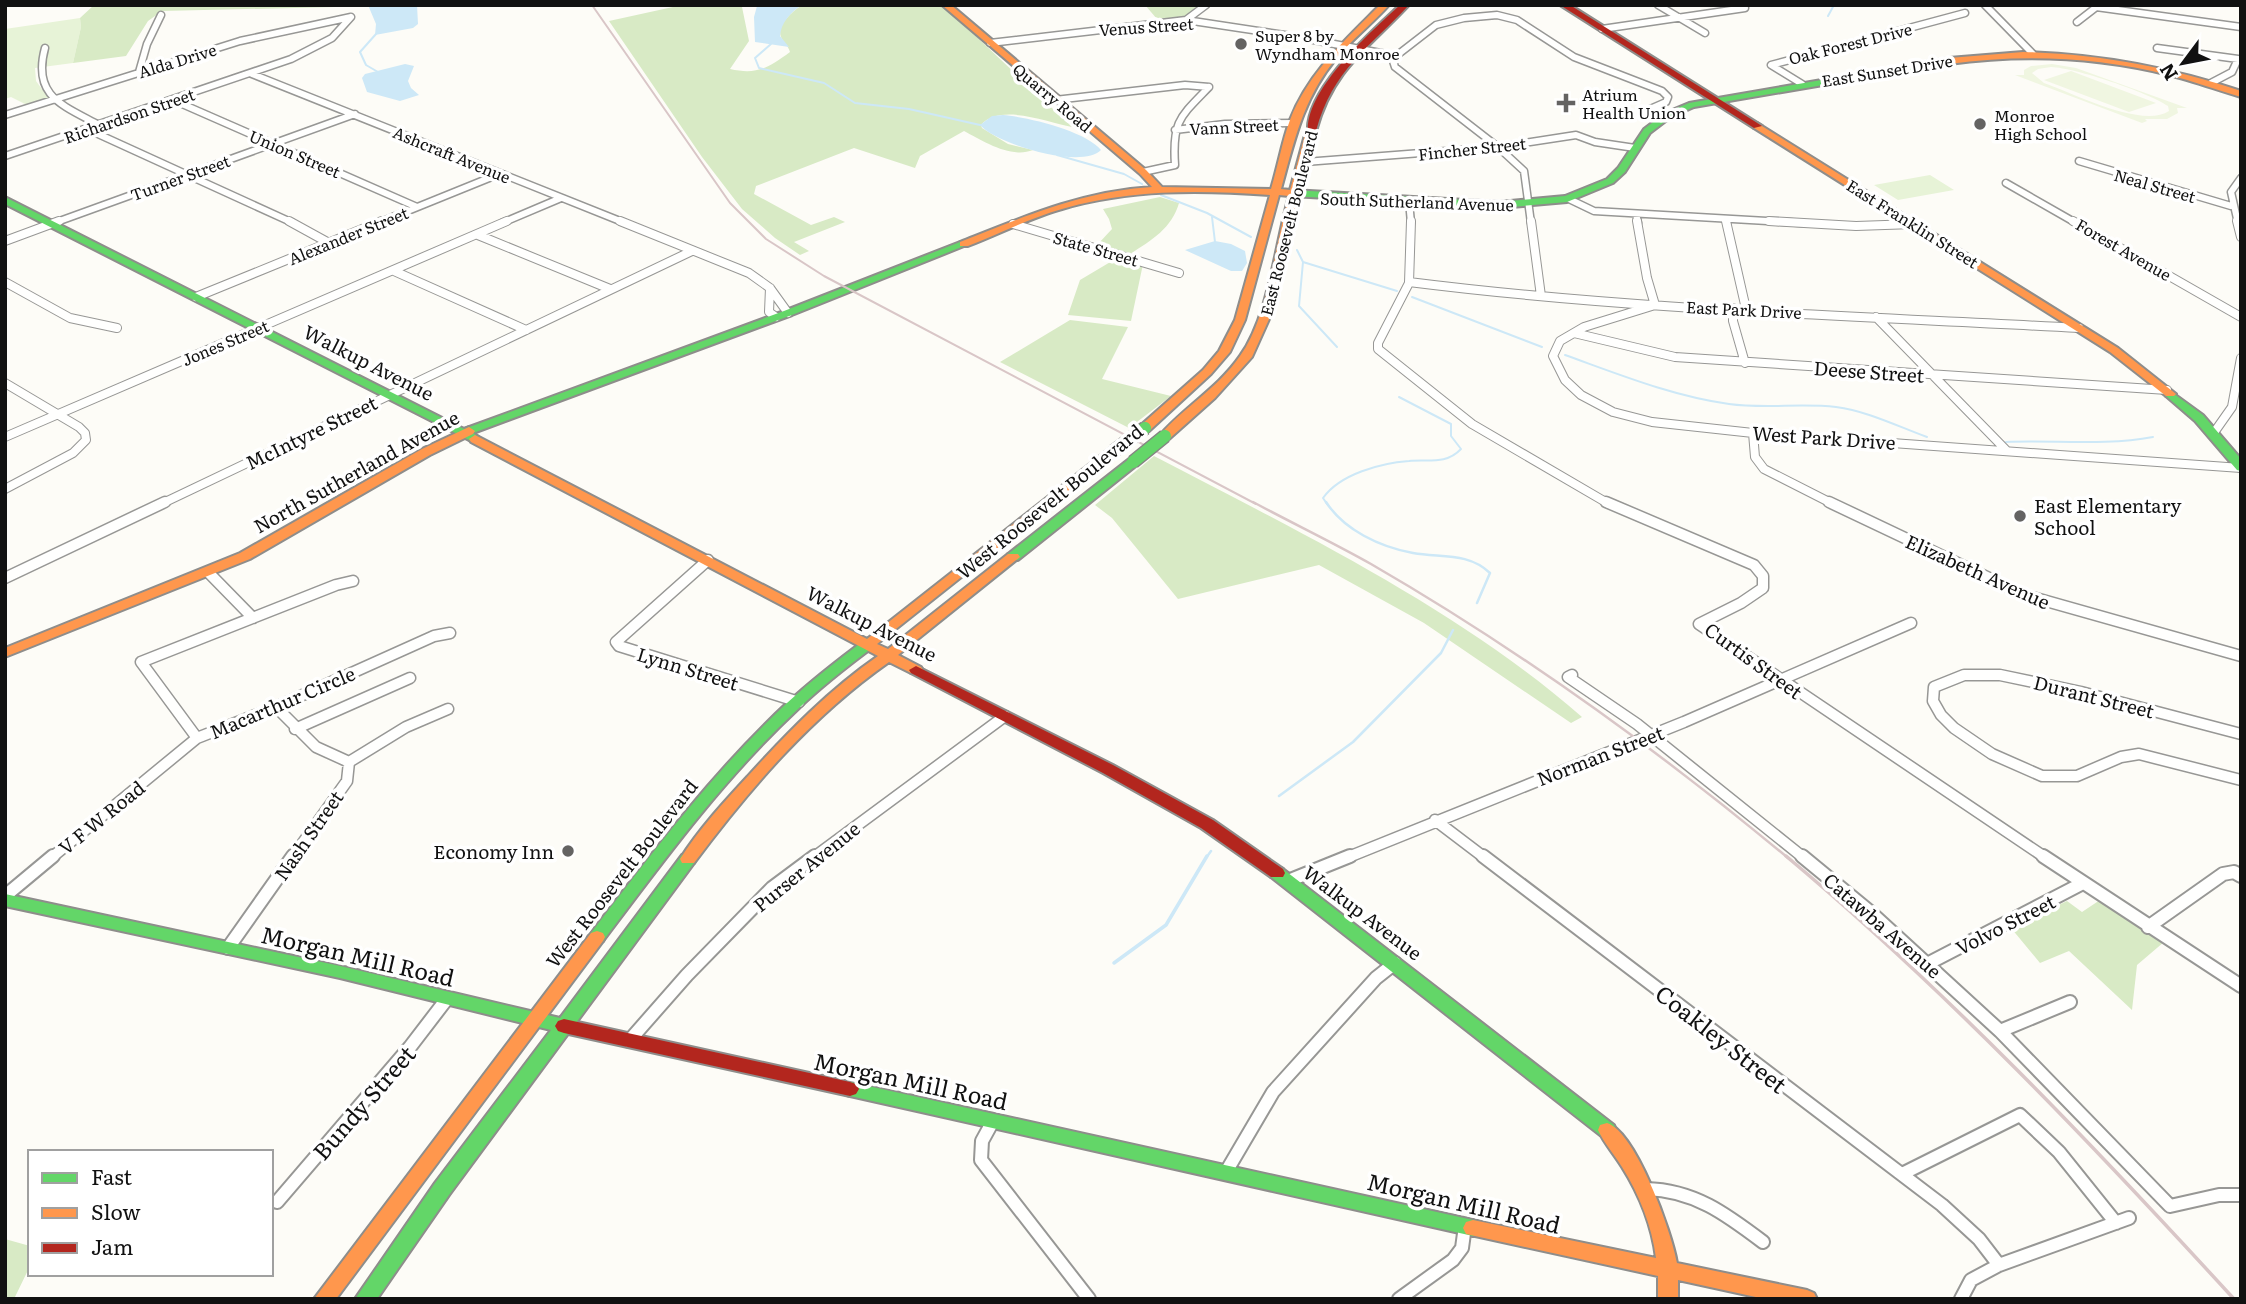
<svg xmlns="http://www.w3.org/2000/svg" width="2246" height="1304" viewBox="0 0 2246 1304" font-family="Literata,serif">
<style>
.green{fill:#e7f3d7}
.forest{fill:#d8eac5}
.pitch{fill:#f0f6e1;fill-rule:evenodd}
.water{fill:#cde8f7}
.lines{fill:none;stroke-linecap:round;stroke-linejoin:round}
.stream-far2{stroke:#cde8f7;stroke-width:2}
.stream-far1{stroke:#cde8f7;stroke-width:2.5}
.stream{stroke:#cde8f7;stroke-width:3.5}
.street-far3-casing{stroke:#979795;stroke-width:9}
.street-far2-casing{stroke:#979795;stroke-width:10}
.street-far1-casing{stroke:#979795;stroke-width:13}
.street-casing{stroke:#979795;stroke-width:16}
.fast-casing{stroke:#8e8d8b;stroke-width:4}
.slow-casing{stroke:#8e8d8b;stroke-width:4}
.jam-casing{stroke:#8e8d8b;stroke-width:4}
.street-far3{stroke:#fffffe;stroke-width:6}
.street-far2{stroke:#fffffe;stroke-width:8}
.street-far1{stroke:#fffffe;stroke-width:10}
.street{stroke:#fffffe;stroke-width:12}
.fast{fill:#63d668;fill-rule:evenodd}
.slow{fill:#ff974d;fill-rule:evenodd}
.jam{fill:#b3261e;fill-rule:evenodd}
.rail-far2{stroke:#d9c6c7;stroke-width:2}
.rail-far1{stroke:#d9c6c7;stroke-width:2.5}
.rail{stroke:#d9c6c7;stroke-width:3.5}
.fast-bridge-casing{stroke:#858482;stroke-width:15;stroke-linecap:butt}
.fast-bridge{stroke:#63d668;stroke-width:12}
.poi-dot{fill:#646362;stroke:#fff;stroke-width:2.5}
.labels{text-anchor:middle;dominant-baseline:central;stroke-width:7;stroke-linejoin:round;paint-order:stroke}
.far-street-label{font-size:16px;fill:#111;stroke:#fff}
.far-poi-label{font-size:16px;fill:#111;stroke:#fff;text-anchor:start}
.street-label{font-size:19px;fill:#111;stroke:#fff}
.poi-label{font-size:19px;fill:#111;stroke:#fff;text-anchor:start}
.near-street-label{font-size:23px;fill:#111;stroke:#fff}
</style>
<rect width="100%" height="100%" fill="#fdfcf7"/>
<!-- green -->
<path class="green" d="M80,18L81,27L73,63L35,68L36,81L50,100L29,106L11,97L5,99V29Z
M1930,175L1954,190L1898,200L1874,185Z"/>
<!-- forest -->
<path class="forest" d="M94,5H334L336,7L162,11L148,21L126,56L73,63L81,27L80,18Z
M682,5L742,7L749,41L730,69C757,75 768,68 790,52C788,45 783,43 781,37C776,25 793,11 802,5H943L1072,127C1047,122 1000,103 981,125L982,128L1008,144L1033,150C1011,159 983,141 964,131L920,156L915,168L854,148L756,186L754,194L811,225L834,217L845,222L794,242L809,251L800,255L775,238L742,209L702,157L609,21Z
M1145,5H1199L1183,18L1157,19Z
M1160,197L1179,203C1172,228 1152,240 1130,254L1098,244L1112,229L1109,219L1103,209Z
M1112,261L1143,264L1131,321L1068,315L1080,280Z
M1070,320L1128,327L1102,379L1171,396L1129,428L1000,362Z
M1154,456C1298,531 1460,610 1582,717L1571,723L1424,623L1319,565L1178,599L1112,518L1095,505Z
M2100,900L2164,942L2137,965L2132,1010L2069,951L2040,963L2011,928L2067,901L2082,912Z
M5,1239L30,1246V1266L14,1299H5Z"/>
<!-- pitch -->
<path class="pitch" d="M2052,64L2076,68L2187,108H2177L2178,113L2167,119H2145L2147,121L2142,123L2015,75H2024V70L2031,66ZM2051,67C2076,68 2147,92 2168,106L2169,111C2142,129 2073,93 2044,83L2032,73L2038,69Z
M2071,71L2156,103L2129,112L2044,80Z"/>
<!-- water -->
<path class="water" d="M368,5H417L418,24L413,28L375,35L376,24Z
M802,5C791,12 781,22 780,36L789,47L755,42L754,17L757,6Z
M405,64L414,66L408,81L411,88L419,95L400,101L367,92L362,78L365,74Z
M1003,115C1028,117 1086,131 1101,150C1082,170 996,144 980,125L992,116Z
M1215,241L1231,244L1245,251L1247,263L1242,271H1231L1185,250Z"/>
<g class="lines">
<!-- stream-far2 -->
<path class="stream-far2" d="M1828,16L1834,5
M376,34L360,52L366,65L378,72
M771,44L755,58L759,68L824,83L855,103L909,109L980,125
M1057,155L1124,174L1142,184
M1161,195L1207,213L1251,237
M1212,217L1215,242
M1297,250L1303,262L1299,306L1337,347
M1303,262L1397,291
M1412,297L1542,347
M1565,355C1618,374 1672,396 1729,404C1764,409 1800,403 1836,407C1867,411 1897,426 1927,437
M2006,442C2055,440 2105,446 2153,437
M1327,504L1323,498C1340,474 1381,463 1409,461C1428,459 1446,465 1461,449L1451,436V424L1399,397"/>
<!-- stream-far1 -->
<path class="stream-far1" d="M1326,502C1344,530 1380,547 1413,553C1441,558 1468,552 1490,573L1477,603
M1279,796L1353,742L1441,653L1453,630
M1206,858L1211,851"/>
<!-- stream -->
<path class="stream" d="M1114,963L1166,925L1207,856"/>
<!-- street-far3 casing -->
<g class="street-far3-casing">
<path id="street-far3" d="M1658,5L1705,33
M1985,5L2033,54
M2096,7L2241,27
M1186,20L1206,5
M2077,22L2099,5
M1602,29L1745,8
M990,43L1186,20L1298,37L1396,56
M45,48C32,96 62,105 99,125
M2157,48L2238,59L2232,72L2211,83
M139,72L147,44L161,15
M252,74L625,223
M1802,84L1771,65L1965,13
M173,100L417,207
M1055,100L1185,85L1209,87
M5,115L240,41L351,17
M87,129L293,223
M1175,130L1225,124L1294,123
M5,156L291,59L332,38L351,17
M2079,161L2231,206
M1305,162L1498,147L1576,135L1595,142L1635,148
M1143,172L1175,165C1172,121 1180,117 1209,87
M2006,183L2076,223
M1569,199L1594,211L1802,223
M1409,201L1411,223
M1636,214L1638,223
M1726,220L1727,223
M54,223L355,114
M378,223L499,174
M502,223L561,198
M1531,223L1524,171L1498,147L1395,67L1393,61L1396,56L1436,25L1464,18L1497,15L1517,20L1574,57L1662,91L1668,97L1666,102L1650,109L1668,116
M2238,223L2231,192L2241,178"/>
</g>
<!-- street-far2 casing -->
<g class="street-far2-casing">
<path id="street-far2" d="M289,221L329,243
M620,221L749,273L770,288L788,313
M1411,221L1409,283L1378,343V349L1472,424L1609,504
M1531,221L1541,296
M1637,221L1647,278L1655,305L1584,327L1560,341L1553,356L1565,380L1581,395L1613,412L1652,422L1753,433L2241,468
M1726,221L1746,309
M1769,221L1856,226L1914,224
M2073,221L2241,317
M2237,221L2241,237
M1013,224L1179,273
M478,235L610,289
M5,241L59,221
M394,271L526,330
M5,282L70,318L117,328
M1409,282C1631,310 1856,316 2079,328
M770,288L769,312L776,317
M196,297L382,221
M1733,308V321L1745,363
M1876,317L2006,450
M1574,333L1675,357L2167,390
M5,383L79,427L85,433L86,440L73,453L5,489
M1753,433L1755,457L1764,469L1833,504
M2213,434L2232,407L2241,358
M5,437L507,221
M161,504L692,251"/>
</g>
<!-- street-far1 casing -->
<g class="street-far1-casing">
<path id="street-far1" d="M1606,502L1754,565L1763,576V588L1741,603L1699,624L2046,858
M1829,502L2025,595L2241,656
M708,560L616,642L619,646L799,702
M208,572L253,618
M5,578L165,502
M1572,675L1568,677L1637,724L1804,858
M276,707L316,747L349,762
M295,729L410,678
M2241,734L2081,692L2000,675H1964L1934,687L1933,701L1941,715L1954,728L1992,754L2042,776H2077L2121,757L2139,754L2241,780
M197,738L141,662L336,585L353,581
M349,762L406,727L448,709
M1435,820L1485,858
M51,858L197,738L276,707L434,636L450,633
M292,858L347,781L349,762
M813,858L1005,716
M1346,858L1684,722L1911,623"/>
</g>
<!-- street casing -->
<g class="street-casing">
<path id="street" d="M1483,856L1942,1205L1979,1239L1999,1265
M1802,856L1870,912L2000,1031L2170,1206L2219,1195H2241
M2043,856L2241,986
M1288,881L1350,856
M5,896L53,856
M2148,927L2223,874L2234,872L2241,876
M228,948L293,856
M1927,964L2083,883
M2000,1031L2070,1002
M629,1041L687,975L772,888L815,856
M993,1121L982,1141L981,1160L1089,1299
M1226,1172L1273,1092L1376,978L1395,963
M1902,1174L2020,1115L2059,1152L2116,1223
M1646,1189C1694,1190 1726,1214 1763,1242
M277,1202L410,1047L446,1000
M1399,1299L1453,1260L1462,1248L1465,1226
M1961,1299L1971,1280L1999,1265L2129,1218"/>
</g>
<!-- fast casing -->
<g class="fast-casing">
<path id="fast" d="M1949,58L1953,61L1952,63L1694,107L1671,117L1650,133L1625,172L1613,183L1567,202L1500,208L1292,196L1287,193L1292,190L1500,202L1565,196L1607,179L1618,168L1644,129L1665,113L1689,103Z
M5,197L464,429L784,311L960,242L969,244L792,315L473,433L481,439L475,443L5,204Z
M2170,391L2203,415L2241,459V471L2237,470L2195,421L2166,396V392Z
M1133,458L1139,462L1137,465L1018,560H1008L1006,557L1008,554L1129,459Z
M871,638L876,639L878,642L876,645C849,665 822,686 798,709C724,778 663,861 603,941L597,943L591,941L589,937L591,933C652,853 713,772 787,703C812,680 839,659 866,639Z
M688,853L694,855L696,859L694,863L449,1195L377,1299H355L435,1183L551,1030L340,978L5,906V894L340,966L560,1018L682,855Z
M1277,867L1283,869L1614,1125L1616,1130L1614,1135L1607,1137L1600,1135L1271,877L1269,873L1271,869Z
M850,1082L1473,1220L1480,1222L1483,1228L1480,1234L1473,1236L850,1096L844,1094L841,1089L844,1084Z"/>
</g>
<!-- slow casing -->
<g class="slow-casing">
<path id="slow" d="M942,5H951L1146,170L1162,187L1271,189C1278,166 1282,142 1290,120C1308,73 1345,40 1380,5H1389C1372,24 1351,40 1335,60C1303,99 1294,142 1281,189L1290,190L1306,131L1311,128L1316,131L1294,212L1270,317L1252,357L1215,398L1169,439L1165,440L1159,436C1184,407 1218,388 1240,356C1269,316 1275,244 1289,196L1279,195L1245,320L1230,352L1211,374L1149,431H1141V425L1203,370L1219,351L1235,320L1270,195C1200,190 1130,189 1062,209C1030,218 999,234 968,246H960V242C1023,217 1083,191 1152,187L1140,174Z
M2023,52C2099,54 2169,67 2241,91V97C2217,90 2193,81 2169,75C2096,57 2023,54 1949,64L1945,61L1949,58Z
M1757,123L2118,348L2176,394L2174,396H2166L2110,352L1754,128V124Z
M469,427L475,431L473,434L430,455L250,559L5,657V648L240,553L422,449Z
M475,435L867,639L1110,448H1118L1120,451L877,644L888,649L1008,554H1018L1020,557L898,655L921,667L923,670L921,673H911L889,662C812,716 750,788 694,863H682L680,859C699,829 724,802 748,776C788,732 829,690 878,656L471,442L469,439Z
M597,931L603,933L605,937L603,941L336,1299H314L591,933Z
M1607,1123C1636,1132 1672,1233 1677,1263L1807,1290L1814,1293L1817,1299H1765L1678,1280V1299H1658V1276L1466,1234L1463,1228L1466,1222L1473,1220L1656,1258C1652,1226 1639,1194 1622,1167C1614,1154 1604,1143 1598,1130L1600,1125Z"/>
</g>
<!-- jam casing -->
<g class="jam-casing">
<path id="jam" d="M1400,5H1409C1368,49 1333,69 1316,131L1308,133C1304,90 1371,32 1400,5Z
M1560,5H1570L1762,126L1754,128Z
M916,666L1113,765L1213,820L1283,869L1285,873L1283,877H1271L1201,828L1103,773L911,673L909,670Z
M564,1019L850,1082L856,1084L859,1089L856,1094L850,1096L564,1033L558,1031L555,1026L558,1021Z"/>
</g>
<!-- street-far3 -->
<use href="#street-far3" class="street-far3"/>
<!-- street-far2 -->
<use href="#street-far2" class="street-far2"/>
<!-- street-far1 -->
<use href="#street-far1" class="street-far1"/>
<!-- street -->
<use href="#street" class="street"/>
<!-- fast -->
<use href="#fast" class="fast"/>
<!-- slow -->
<use href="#slow" class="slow"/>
<!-- jam -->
<use href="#jam" class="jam"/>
<!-- rail-far2 -->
<path class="rail-far2" d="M592,5L730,203L766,239L824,276L1256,504"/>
<!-- rail-far1 -->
<path class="rail-far1" d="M1253,502C1292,523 1332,542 1371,564C1518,649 1657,749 1788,858"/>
<!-- rail -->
<path class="rail" d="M1786,856C1947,991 2092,1144 2234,1299"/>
<!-- fast-bridge casing -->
<g class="fast-bridge-casing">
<path id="fast-bridge" d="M1114,451L1145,428
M1133,462L1165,436"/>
</g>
<!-- fast-bridge -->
<use href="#fast-bridge" class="fast-bridge"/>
</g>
<!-- markers -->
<g class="poi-dot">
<circle cx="1241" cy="44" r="7"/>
<path d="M1562.5 92.5h7v7h7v7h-7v7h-7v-7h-7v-7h7z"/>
<circle cx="1980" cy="124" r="7"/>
<circle cx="2020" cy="516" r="7"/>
<circle cx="568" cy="851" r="7"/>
</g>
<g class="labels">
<!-- far-street labels -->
<g class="far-street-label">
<text transform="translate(1146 26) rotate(-4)">Venus Street</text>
<text transform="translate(1850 43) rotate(-14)">Oak Forest Drive</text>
<text transform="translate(177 60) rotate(-17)">Alda Drive</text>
<text transform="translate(1887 70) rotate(-9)">East Sunset Drive</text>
<text transform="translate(1053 97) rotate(40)">Quarry Road</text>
<text transform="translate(129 115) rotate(-19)">Richardson Street</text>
<text transform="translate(1234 126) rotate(-3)">Vann Street</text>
<text transform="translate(1472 148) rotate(-6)">Fincher Street</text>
<text transform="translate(295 153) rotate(23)">Union Street</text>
<text transform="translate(452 154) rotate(22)">Ashcraft Avenue</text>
<text transform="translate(180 177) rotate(-20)">Turner Street</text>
<text transform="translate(2155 185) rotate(16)">Neal Street</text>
<text transform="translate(1417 201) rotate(2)">South Sutherland Avenue</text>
<text transform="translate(1288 223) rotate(-76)">East Roosevelt Boulevard</text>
<text transform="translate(1913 223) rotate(32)">East Franklin Street</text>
<text transform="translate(348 235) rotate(-22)">Alexander Street</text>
<text transform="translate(1096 248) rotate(16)">State Street</text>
<text transform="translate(2124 249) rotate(30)">Forest Avenue</text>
<text transform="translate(1744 309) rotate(3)">East Park Drive</text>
<text transform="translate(225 342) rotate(-23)">Jones Street</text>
</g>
<!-- far-poi labels -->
<g class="far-poi-label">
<text x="1255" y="35">Super 8 by<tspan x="1255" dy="18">Wyndham Monroe</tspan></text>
<text x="1582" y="94">Atrium<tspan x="1582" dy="18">Health Union</tspan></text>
<text x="1994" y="115">Monroe<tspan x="1994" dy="18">High School</tspan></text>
</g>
<!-- street labels -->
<g class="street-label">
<text transform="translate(369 362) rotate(27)">Walkup Avenue</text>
<text transform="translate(1869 371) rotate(4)">Deese Street</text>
<text transform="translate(311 432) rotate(-26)">McIntyre Street</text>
<text transform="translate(1824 437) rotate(4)">West Park Drive</text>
<text transform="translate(356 471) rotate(-29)">North Sutherland Avenue</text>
<text transform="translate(1049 501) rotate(-39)">West Roosevelt Boulevard</text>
<text transform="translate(1978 571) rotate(24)">Elizabeth Avenue</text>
<text transform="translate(872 623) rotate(27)">Walkup Avenue</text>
<text transform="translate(1754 660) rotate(36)">Curtis Street</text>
<text transform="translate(688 668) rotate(17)">Lynn Street</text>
<text transform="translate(2094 696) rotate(14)">Durant Street</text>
<text transform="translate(282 702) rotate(-23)">Macarthur Circle</text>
<text transform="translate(1600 755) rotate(-21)">Norman Street</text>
<text transform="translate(101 817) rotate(-39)">V F W Road</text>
<text transform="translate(308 835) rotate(-55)">Nash Street</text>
<text transform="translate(806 866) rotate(-39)">Purser Avenue</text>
<text transform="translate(621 873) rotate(-52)">West Roosevelt Boulevard</text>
<text transform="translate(1363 912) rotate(37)">Walkup Avenue</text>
<text transform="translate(2005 924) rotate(-27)">Volvo Street</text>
<text transform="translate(1883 925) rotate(41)">Catawba Avenue</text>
</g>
<!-- poi labels -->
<g class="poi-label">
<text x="2034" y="505">East Elementary<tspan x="2034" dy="22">School</tspan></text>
<text x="554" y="851" text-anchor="end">Economy Inn</text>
</g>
<!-- near-street labels -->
<g class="near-street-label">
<text transform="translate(358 955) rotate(13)">Morgan Mill Road</text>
<text transform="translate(1722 1038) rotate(38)">Coakley Street</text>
<text transform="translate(911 1080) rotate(12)">Morgan Mill Road</text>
<text transform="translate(363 1102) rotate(-49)">Bundy Street</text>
<text transform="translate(1464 1202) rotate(13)">Morgan Mill Road</text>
</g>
</g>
<!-- border -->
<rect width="2246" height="1304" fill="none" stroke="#111111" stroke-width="14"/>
<!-- legend -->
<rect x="28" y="1150" width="245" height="126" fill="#ffffff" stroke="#a0a0a0" stroke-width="2"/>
<rect x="42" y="1173" width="35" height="10" fill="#63d668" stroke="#a0a0a0" stroke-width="2"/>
<text x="91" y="1185" font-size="21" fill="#111111">Fast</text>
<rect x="42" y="1208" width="35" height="10" fill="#ff974d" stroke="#a0a0a0" stroke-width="2"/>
<text x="91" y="1220" font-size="21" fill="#111111">Slow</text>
<rect x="42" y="1243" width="35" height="10" fill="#b3261e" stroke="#a0a0a0" stroke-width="2"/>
<text x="91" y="1255" font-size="21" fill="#111111">Jam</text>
<!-- north arrow -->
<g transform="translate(2183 63) rotate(238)" stroke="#ffffff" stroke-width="5" paint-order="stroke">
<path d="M0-5L12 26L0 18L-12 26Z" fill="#111111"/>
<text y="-10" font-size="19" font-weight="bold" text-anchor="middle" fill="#111111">N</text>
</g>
</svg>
